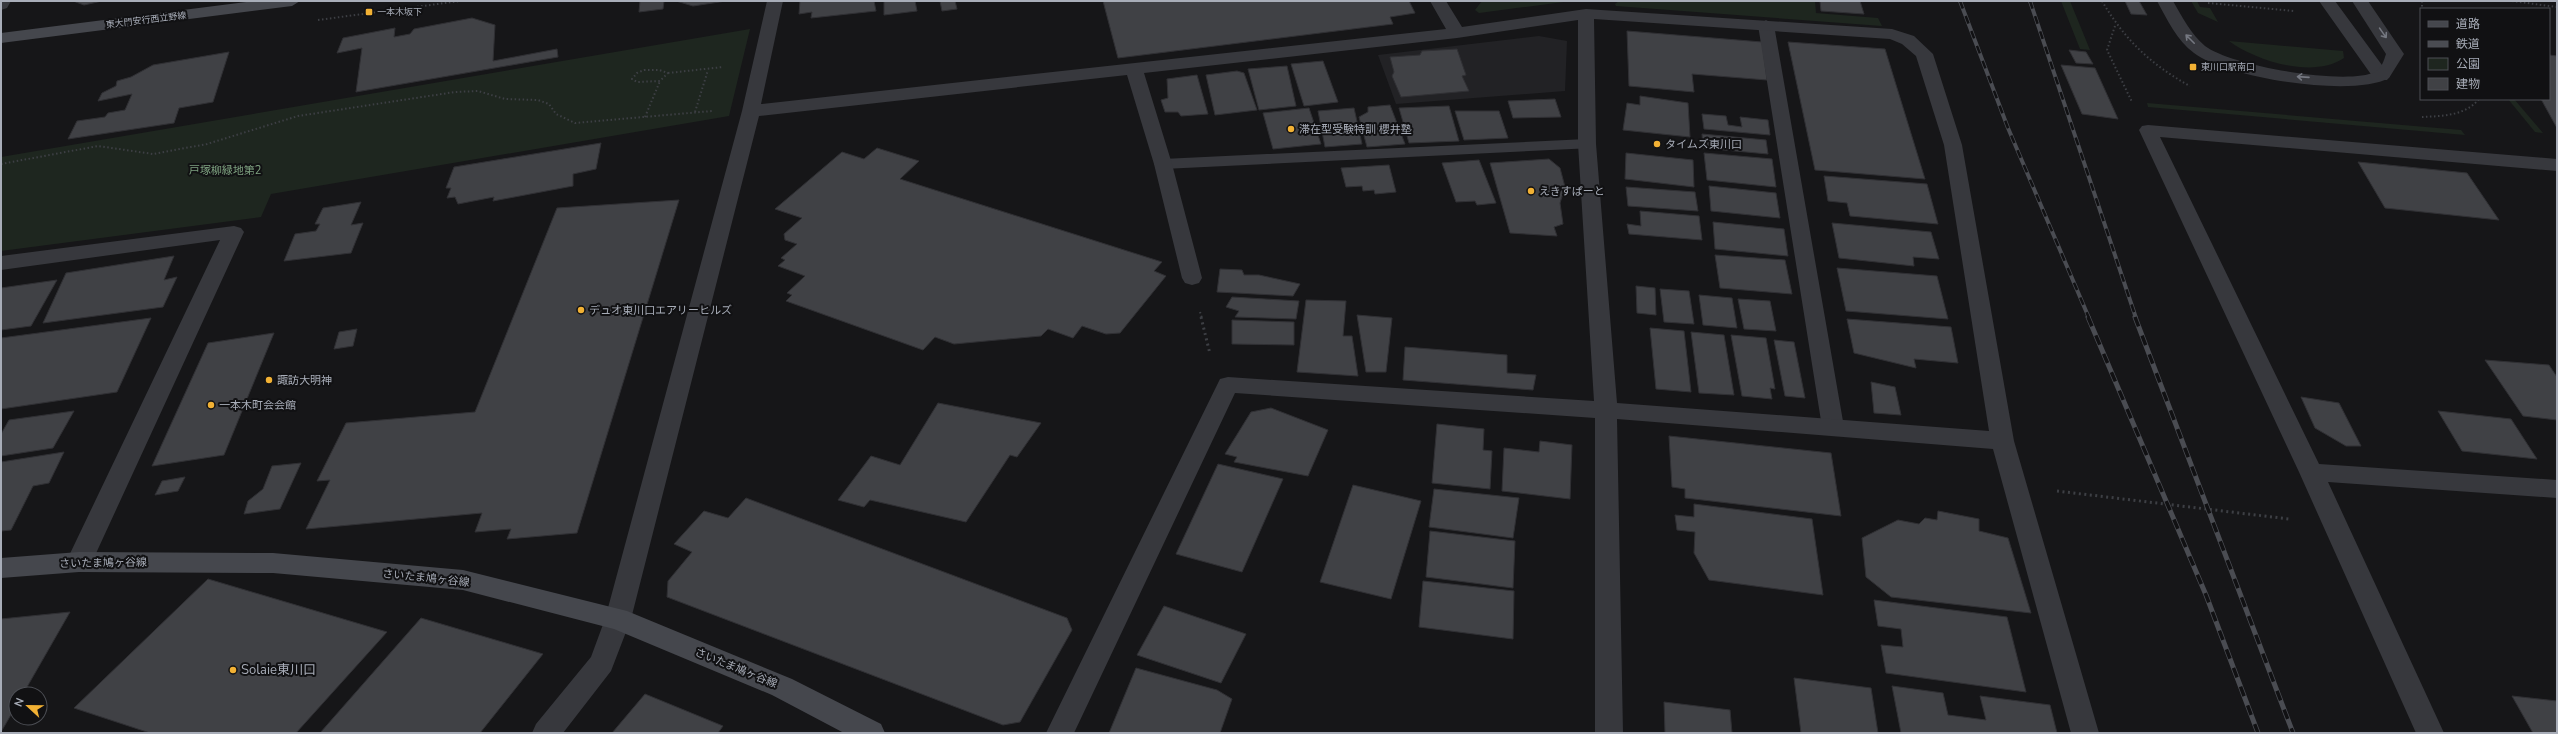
<svg xmlns="http://www.w3.org/2000/svg" width="2558" height="734" viewBox="0 0 2558 734" font-family="'Nunito Sans','Noto Sans JP',sans-serif">
<style>
.built{fill:#222225}
.green{fill:#1e261f}
.building{fill:#404145;stroke:#303034}
.lines{fill:none;stroke-linecap:round;stroke-linejoin:round}
.path-far1{stroke:#3d3f44;stroke-width:2;stroke-dasharray:1.5 2.5;stroke-linecap:butt}
.path{stroke:#3d3f44;stroke-width:3;stroke-dasharray:2 3.5;stroke-linecap:butt}
.service{fill:#37383d;fill-rule:evenodd}
.minor{fill:#37383d;fill-rule:evenodd}
.tertiary{fill:#37383d;fill-rule:evenodd}
.secondary{fill:#45474d;fill-rule:evenodd}
.rail-far1-casing{stroke:#4a4c52;stroke-width:4}
.rail-casing{stroke:#4a4c52;stroke-width:5}
.rail-far1{stroke:#111113;stroke-width:2.5;stroke-dasharray:8;stroke-linecap:butt}
.rail{stroke:#111113;stroke-width:3.5;stroke-dasharray:10;stroke-linecap:butt}
.oneway{stroke:#757881}
.poi-dot{fill:#f2b134;stroke:#111113;stroke-width:1.5}
.labels{text-anchor:middle;dominant-baseline:central;stroke-width:4;stroke-linejoin:round;paint-order:stroke}
.far-poi-label{font-size:9px;fill:#a8adb8;stroke:#111113;text-anchor:start}
.far-street-label{font-size:9px;fill:#a8adb8;stroke:#111113}
.poi-label{font-size:11px;fill:#a8adb8;stroke:#111113;text-anchor:start}
.park-label{font-size:11px;fill:#7fa381;stroke:#111113}
.street-label{font-size:11px;fill:#a8adb8;stroke:#111113}
.near-poi-label{font-size:13px;fill:#a8adb8;stroke:#111113;text-anchor:start}
</style>
<rect width="100%" height="100%" fill="#161618"/>
<!-- built -->
<path class="built" d="M1539,36L1567,41L1565,91L1396,104L1378,55Z"/>
<!-- green -->
<path class="green" d="M1482,1H1571L1479,13L1475,10Z
M1619,1H1815L1816,13L1878,18L1882,26L1616,6L1615,4Z
M2061,1H2070L2090,50L2080,49Z
M2191,1H2197L2200,7L2210,8L2218,22L2198,13Z
M750,29L729,116L271,194L261,217L1,251V157Z
M2229,41L2343,51L2344,58C2313,79 2256,61 2229,41Z
M2508,99H2514L2543,133L2535,132Z
M2147,103L2461,130L2465,135L2148,107Z"/>
<!-- building -->
<path class="building" d="M73,1H102L84,5Z
M640,1H664L663,9L639,12Z
M676,1H726L693,6Z
M800,1H874L876,11L811,18L812,12L799,14Z
M884,1H915L917,11L884,15Z
M940,1H955L957,9L942,11Z
M1103,1H1409L1415,13L1390,17L1393,24L1118,58Z
M1820,1H1860L1864,14L1821,11Z
M2125,1H2139L2147,15L2131,14Z
M472,18L495,25L493,61L557,49L558,57L356,92L362,48L337,53L343,38L395,28L394,37L410,34L414,29Z
M1627,31L1762,42L1767,80L1692,74L1694,92L1629,86Z
M1788,42L1885,49L1925,179L1815,170Z
M1457,49L1466,75L1462,76L1469,91L1401,97L1392,76L1394,72L1390,57L1420,55L1422,51Z
M2069,50L2086,52L2093,64L2076,63Z
M229,52L213,102L179,108L174,123L68,139L77,121L105,117L108,113L125,110L132,94L98,101L102,93L116,86L117,81L131,77L153,65Z
M2549,55L2557,56V128L2541,99H2549Z
M1323,61L1338,102L1304,106L1291,64Z
M2061,65L2095,68L2118,119L2082,114Z
M1287,66L1296,106L1259,110L1248,69Z
M1237,71L1244,73L1257,110L1215,115L1206,75Z
M1197,75L1208,114L1181,116L1178,112H1165L1161,100L1168,98L1167,79Z
M1640,96L1688,103L1690,137L1623,130L1627,103L1640,105Z
M1555,99L1561,117L1513,118L1508,101Z
M1390,105L1405,144L1367,147L1359,117L1368,112V107Z
M1449,106L1459,141L1409,143L1399,108Z
M1309,108L1321,144L1273,149L1263,113Z
M1354,108L1362,144L1325,147L1318,111Z
M1455,111H1499L1508,138L1464,140Z
M1702,114L1726,116L1728,125L1742,127L1740,117L1768,120L1770,135L1704,129Z
M1702,134L1766,140L1768,154L1703,148Z
M601,143L596,169L573,174V186L493,201L494,197L458,204L455,197L447,198L451,188H446L454,167Z
M877,148L919,161L900,179L1162,262L1154,271L1166,276L1120,333L1106,334L1082,326L1073,338L1048,329L1041,336L954,344L935,337L923,350L786,301L792,295L787,293L805,276L778,266L785,260L781,258L797,244L785,240L784,234L802,218L775,209L842,152L864,159Z
M1626,153L1693,160L1694,187L1625,179Z
M1704,153L1772,159L1776,187L1707,180Z
M1549,159L1560,168L1565,187L1560,203L1563,224L1554,227L1557,236L1510,233L1490,163Z
M1479,160L1496,203L1477,205L1475,201L1456,202L1442,163Z
M2358,162L2467,173L2499,220L2385,208Z
M1389,165L1396,192L1375,194L1374,190L1363,191L1362,186L1346,187L1341,168Z
M1824,176L1927,184L1938,224L1850,216L1847,203L1828,201Z
M1709,186L1776,193L1780,218L1711,211Z
M1626,187L1695,192L1698,211L1628,206Z
M679,200L577,533L507,539L511,529L475,532L482,513L306,529L330,480L317,481L346,423L475,412L557,208Z
M361,202L351,225L363,223L351,253L284,261L295,234L316,231L320,224H315L323,208Z
M1640,211L1699,216L1702,240L1629,234L1627,224L1641,226Z
M1713,222L1784,229L1788,256L1715,249Z
M1832,223L1931,232L1939,259L1913,257L1914,266L1839,258Z
M1715,255L1785,260L1792,294L1720,288Z
M174,256L164,280L177,277L163,307L43,323L66,273Z
M1837,268L1937,276L1948,319L1846,311Z
M1220,269L1242,270L1244,275H1259L1300,284L1293,296L1217,292Z
M57,280L31,326L1,330V288Z
M1636,286L1655,288L1656,315L1637,313Z
M1660,289L1689,291L1694,324L1664,322Z
M1699,295L1732,298L1737,328L1703,325Z
M1232,297L1299,301L1296,319L1235,317L1239,311L1226,307Z
M1738,299L1770,301L1776,331L1744,329Z
M1306,300L1346,301L1343,336H1352L1358,376L1297,372Z
M1357,315L1392,318L1386,372H1366Z
M151,318L117,392L1,409V338Z
M1847,319L1951,327L1958,363L1914,359L1916,368L1854,353Z
M1232,320L1294,322V345L1232,344Z
M1650,328L1684,331L1691,392L1656,389Z
M357,329L353,346L334,349L339,332Z
M1691,332L1724,335L1734,395L1699,393Z
M274,333L224,455L152,466L208,343Z
M1731,335L1766,338L1775,389L1770,388L1772,399L1742,396Z
M1774,340L1794,342L1805,398L1785,396Z
M1405,347L1507,355V373L1536,375L1533,390L1403,380Z
M2485,360L2549,365L2557,377V420L2523,416Z
M1871,382L1895,387L1901,415L1874,413Z
M2301,397L2339,403L2361,446H2346L2315,428Z
M938,403L1041,423L1017,457L1010,455L966,522L870,500L864,507L838,500L871,456L900,465Z
M1271,408L1328,430L1308,476L1234,462L1237,457L1225,454L1251,412Z
M74,411L53,448L1,456V434L9,420Z
M2438,411L2511,419L2537,459L2462,451Z
M1437,424L1484,429L1483,450L1492,451L1490,489L1432,483Z
M1669,436L1831,453L1841,516L1685,498V489L1672,487Z
M1540,441L1572,445L1570,499L1502,491L1504,448L1539,452Z
M64,452L49,483L33,486L11,530L1,531V462Z
M301,463L280,509L244,514L248,501L263,489L272,466Z
M1218,464L1283,479L1242,572L1176,554Z
M185,477L178,491L155,495L162,481Z
M1353,485L1421,501L1391,599L1320,582Z
M1434,489L1519,498L1513,538L1429,527Z
M746,498L1067,618L1072,630L1020,722L1003,725L667,597L668,581L692,552L674,544L704,511L728,518Z
M1694,504L1812,519L1823,595L1709,580L1694,553L1695,532L1677,530L1675,515L1694,517Z
M1938,511L1979,519V531L2008,538L2031,613L1891,597L1866,577L1862,538L1898,520L1919,524L1925,518L1937,520Z
M1430,531L1515,541L1513,588L1426,577Z
M208,579L387,632L296,733H150L74,708Z
M1423,581L1514,591L1513,639L1419,627Z
M1874,600L2007,617L2026,692L1886,673L1881,645L1903,647L1901,629L1878,626Z
M1164,606L1246,634L1221,683L1137,655Z
M70,612L23,694H16V706L1,732V619Z
M421,618L543,654L480,733H320Z
M1136,668L1217,690L1232,699L1220,733H1109Z
M1794,678L1871,688L1878,733H1801Z
M1892,686L1943,693L1948,715L1986,720L1980,696L2050,705L2057,733H1901Z
M645,694L723,726L718,733H612Z
M2512,696L2557,701V733H2533Z
M1664,702L1730,710L1732,733H1665Z"/>
<g class="lines">
<!-- path-far1 -->
<path class="path-far1" d="M2102,1C2125,40 2151,65 2190,86
M2422,1V9
M2512,1L2557,7
M2208,3L2294,11
M318,20L460,1
M2115,26L2107,50L2132,102
M644,70H659L668,73L660,81L637,82L632,79L637,73Z
M668,73L723,67
M695,112L708,70
M645,117L660,81
M2422,117C2442,116 2465,116 2479,99
M1,164L98,146L153,154L207,144L298,116L455,92L478,91L505,99L538,100L549,104L556,114L575,123L712,111
M1200,312L1202,318"/>
<!-- path -->
<path class="path" d="M1201,317L1210,354
M2057,491L2289,519"/>
<!-- service -->
<path class="service" d="M1766,20L1774,25L1844,427L1841,433L1833,435L1825,433L1822,427L1758,25Z
M1587,139L1593,140L1596,144L1593,148L1163,169L1157,168L1154,164L1157,160L1163,159Z"/>
<!-- minor -->
<path class="minor" d="M767,1H783L761,104L1446,29L1430,1H1446L1462,27L1586,9L1892,29L1914,36L1933,54L1962,145L2014,441L2099,733H2071L1993,449L1617,419L1623,733H1595V418L1235,393L1074,733H1046L1220,379L1228,377L1594,401L1578,144V20L1457,38L1144,73L1172,164L1202,278L1199,283L1192,285L1185,283L1182,278L1154,164L1127,75L759,116L631,619L611,671L563,733H532L536,724L591,657L605,619L742,111ZM1594,19L1890,39L1902,44L1916,56L1944,145L1989,431L1617,403L1596,144Z
M2319,1H2335L2390,76L2387,80H2375Z
M2148,125L2557,159V171L2160,137L2319,464L2557,480V498L2328,482L2444,733H2416L2299,472L2139,130L2142,126Z
M234,226L241,228L244,232L92,562L88,569L79,572L70,569L66,562L220,240L1,270V256Z"/>
<!-- tertiary -->
<path class="tertiary" d="M1,1H11L7,8L1,10Z
M2157,1H2173C2182,17 2191,34 2205,46C2231,66 2346,86 2375,72C2382,68 2384,60 2386,54L2352,1H2368L2404,54L2389,78C2353,98 2226,78 2194,53C2177,41 2167,19 2157,1Z"/>
<!-- secondary -->
<path class="secondary" d="M254,1H300L292,6L1,43V33Z
M79,552L273,553L463,570L627,611L792,679L881,724L885,733H844L772,695L614,629L463,590L273,573L79,572L1,578V558Z"/>
<!-- rail-far1 casing -->
<g class="rail-far1-casing">
<path id="rail-far1" d="M1960,1L2008,128L2089,318
M2030,1L2136,318"/>
</g>
<!-- rail casing -->
<g class="rail-casing">
<path id="rail" d="M2088,317L2206,595L2258,733
M2135,317L2293,733"/>
</g>
<!-- rail-far1 -->
<use href="#rail-far1" class="rail-far1"/>
<!-- rail -->
<use href="#rail" class="rail"/>
</g>
<!-- one-way arrows -->
<defs><path id="oneway-shaft" d="M-6 0H5M1.5-3L5.5 0L1.5 3" fill="none" stroke-width="1.6" stroke-linecap="round" stroke-linejoin="round"/></defs>
<g class="oneway">
<use href="#oneway-shaft" transform="translate(2383 33) rotate(55)"/>
<use href="#oneway-shaft" transform="translate(2190 39) rotate(-135)"/>
<use href="#oneway-shaft" transform="translate(2303 77) rotate(-176)"/>
</g>
<!-- markers -->
<g class="poi-dot">
<rect x="365" y="8" width="8" height="8" rx="2"/>
<rect x="2189" y="63" width="8" height="8" rx="2"/>
<circle cx="1291" cy="129" r="4"/>
<circle cx="1657" cy="144" r="4"/>
<circle cx="1531" cy="191" r="4"/>
<circle cx="581" cy="310" r="4"/>
<circle cx="269" cy="380" r="4"/>
<circle cx="211" cy="405" r="4"/>
<circle cx="233" cy="670" r="4"/>
</g>
<g class="labels">
<!-- far-poi labels -->
<g class="far-poi-label">
<text x="377" y="12">一本木坂下</text>
<text x="2201" y="67">東川口駅南口</text>
</g>
<!-- far-street labels -->
<g class="far-street-label">
<text transform="translate(146 20) rotate(-7)">東大門安行西立野線</text>
</g>
<!-- poi labels -->
<g class="poi-label">
<text x="1299" y="129">滞在型受験特訓 櫻井塾</text>
<text x="1665" y="144">タイムズ東川口</text>
<text x="1539" y="191">えきすぱーと</text>
<text x="589" y="310">デュオ東川口エアリーヒルズ</text>
<text x="277" y="380">諏訪大明神</text>
<text x="219" y="405">一本木町会会館</text>
</g>
<!-- park labels -->
<g class="park-label">
<text x="225" y="170">戸塚柳緑地第2</text>
</g>
<!-- street labels -->
<g class="street-label">
<text transform="translate(103 563) rotate(-1)">さいたま鳩ヶ谷線</text>
<text transform="translate(426 578) rotate(6)">さいたま鳩ヶ谷線</text>
<text transform="translate(736 668) rotate(22)">さいたま鳩ヶ谷線</text>
</g>
<!-- near-poi labels -->
<g class="near-poi-label">
<text x="241" y="670">Solaie東川口</text>
</g>
</g>
<!-- border -->
<rect width="2558" height="734" fill="none" stroke="#a8adb8" stroke-width="4"/>
<!-- legend -->
<rect x="2420" y="8" width="130" height="92" fill="#111113" stroke="#4d4f55"/>
<rect x="2428" y="21" width="20" height="6" fill="#45474d" stroke="#4d4f55"/>
<text x="2456" y="28" font-size="12" fill="#a8adb8">道路</text>
<rect x="2428" y="41" width="20" height="6" fill="#4a4c52" stroke="#4d4f55"/>
<text x="2456" y="48" font-size="12" fill="#a8adb8">鉄道</text>
<rect x="2428" y="58" width="20" height="12" fill="#1e261f" stroke="#4d4f55"/>
<text x="2456" y="68" font-size="12" fill="#a8adb8">公園</text>
<rect x="2428" y="78" width="20" height="12" fill="#404145" stroke="#4d4f55"/>
<text x="2456" y="88" font-size="12" fill="#a8adb8">建物</text>
<!-- north arrow -->
<g transform="translate(28 706) rotate(292)"><circle r="19" fill="#111113" stroke="#4d4f55"/>
<path d="M0-3L7 15L0 10L-7 15Z" fill="#f2b134"/>
<text y="-6" font-size="11" font-weight="bold" text-anchor="middle" fill="#a8adb8">N</text>
</g>
</svg>
